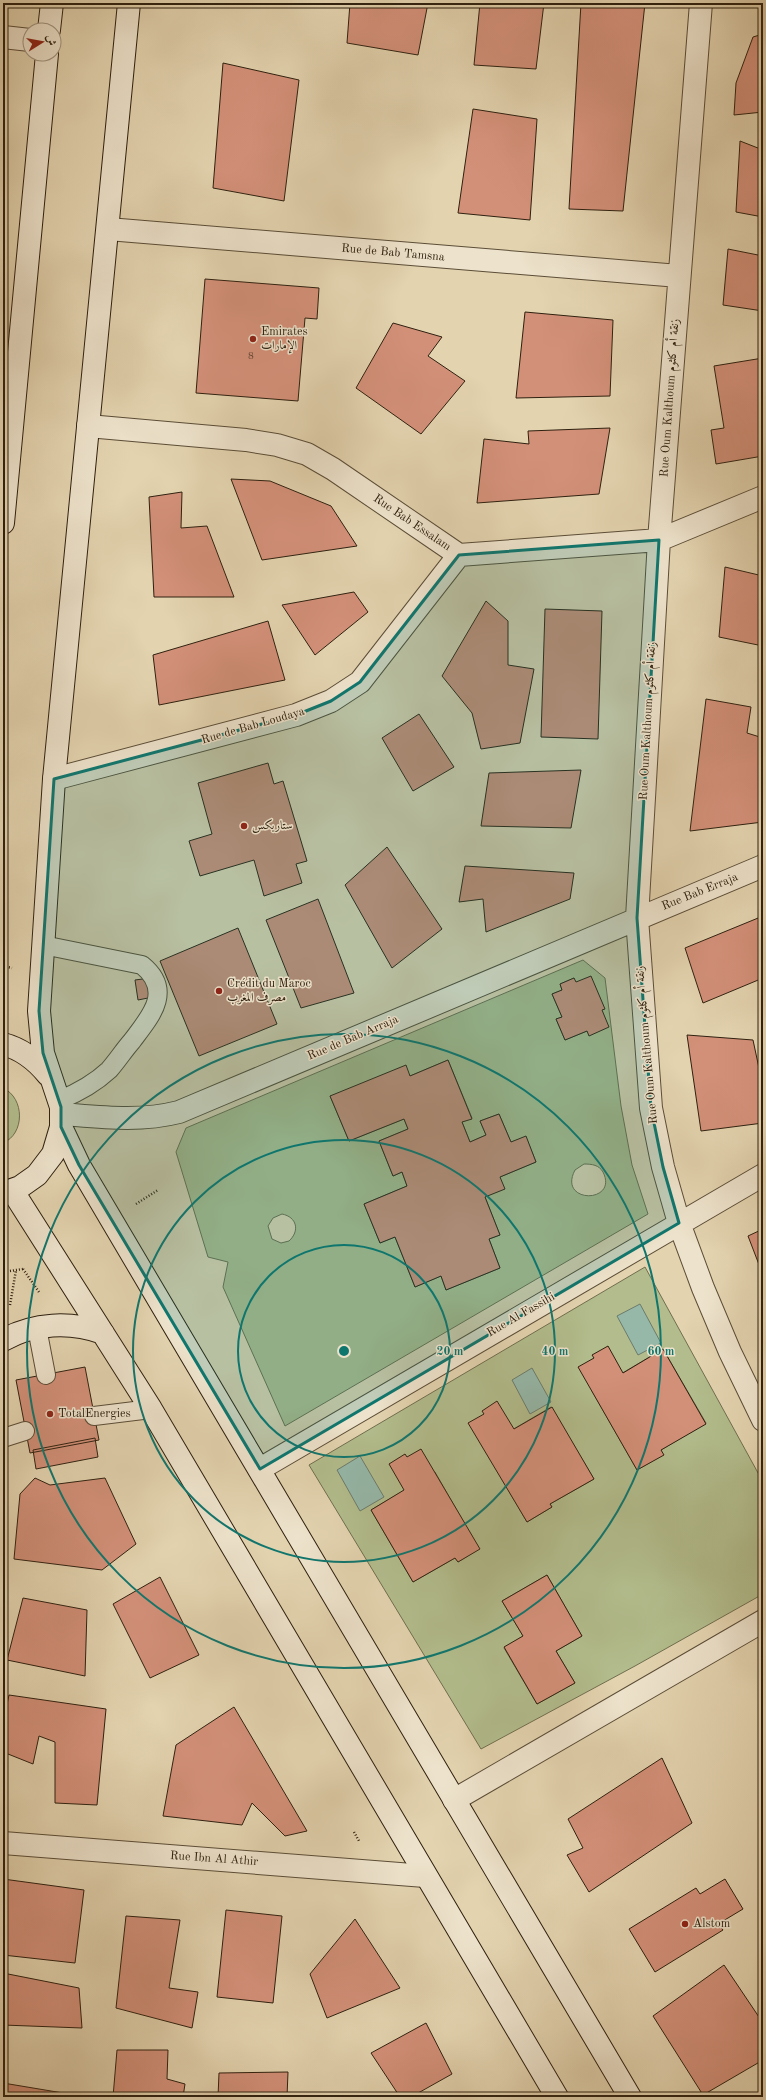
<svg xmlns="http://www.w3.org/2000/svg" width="766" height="2100" viewBox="0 0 766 2100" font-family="'Old Standard TT',Amiri,serif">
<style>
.green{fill:#b2bc8c;stroke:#706e4e;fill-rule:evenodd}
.water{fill:#95b8a9;stroke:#6c7b6b}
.building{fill:#d39079;stroke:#2e200f}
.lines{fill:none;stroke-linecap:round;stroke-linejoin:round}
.service-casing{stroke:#5b4d37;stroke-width:20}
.minor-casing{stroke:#5b4d37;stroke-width:24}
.secondary-casing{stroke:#2e200f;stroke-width:24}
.path{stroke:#2e200f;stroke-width:2.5;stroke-dasharray:1 2;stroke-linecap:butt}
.service{stroke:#ede2cb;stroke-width:18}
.minor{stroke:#ede2cb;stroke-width:22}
.secondary{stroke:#ede2cb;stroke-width:22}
.marked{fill:#0f766e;fill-opacity:0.2;stroke:#0f766e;stroke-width:3;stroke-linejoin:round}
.ring{fill:none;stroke:#0f766e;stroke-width:2}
.poi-dot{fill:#8f2418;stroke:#ede2cb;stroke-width:1.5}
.labels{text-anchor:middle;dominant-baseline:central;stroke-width:3;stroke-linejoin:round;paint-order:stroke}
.number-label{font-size:10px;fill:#573c2a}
.street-label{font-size:12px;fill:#2e200f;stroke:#ede2cb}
.poi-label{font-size:12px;fill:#2e200f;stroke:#ede2cb;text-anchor:start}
.centre{fill:#0f766e;stroke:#ede2cb;stroke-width:2}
.ring-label{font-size:12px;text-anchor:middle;font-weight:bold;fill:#0f766e;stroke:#ede2cb;stroke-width:3;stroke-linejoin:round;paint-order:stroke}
</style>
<rect width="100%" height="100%" fill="#e3d3af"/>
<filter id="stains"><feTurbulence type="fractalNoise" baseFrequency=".005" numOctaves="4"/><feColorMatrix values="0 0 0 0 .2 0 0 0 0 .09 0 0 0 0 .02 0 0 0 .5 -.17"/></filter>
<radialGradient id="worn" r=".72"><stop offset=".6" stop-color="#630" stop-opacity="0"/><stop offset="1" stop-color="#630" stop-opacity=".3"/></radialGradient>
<!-- green -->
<path class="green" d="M583,960L605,978L621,1106L632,1165L648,1214L285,1426L223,1287L228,1262L208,1257L176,1152L186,1128ZM574,978L587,1031L565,1040L556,1019L562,1017L552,994L562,990L560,984ZM448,1060L472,1118L462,1122L470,1142L486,1135L480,1121L499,1114L511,1142L526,1137L536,1162L500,1177L485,1197L500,1235L489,1239L500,1268L446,1290L441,1276L415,1287L395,1237L380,1243L364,1204L407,1186L402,1172L393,1176L379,1141L408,1129L404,1119L349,1141L330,1096L410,1076ZM584,1164C592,1164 599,1165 603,1172C619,1204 557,1204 575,1170ZM282,1214C297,1217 300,1231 289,1241L281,1243L272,1239L268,1226L273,1218Z
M3,1088C25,1098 25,1134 3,1143Z
M645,1267L763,1482V1594L635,1666L481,1749L309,1465ZM663,1349L706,1423L661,1450L663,1455L637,1470L592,1391ZM551,1407L594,1479L550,1504L552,1507L527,1522L483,1447ZM435,1472L479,1549L458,1562L455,1558L413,1582L371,1510ZM547,1575L582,1636L556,1651L575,1683L537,1704L504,1648L523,1636L502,1601Z"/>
<!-- water -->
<path class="water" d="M640,1304L661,1343L638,1355L617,1316Z
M532,1368L551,1402L530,1414L512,1380Z
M360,1456L384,1497L360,1511L337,1470Z"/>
<!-- building -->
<path class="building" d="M350,3H428L418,55L347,43Z
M480,3H544L536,69L474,65Z
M581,3H645L623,211L569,209Z
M763,34V112L734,115L736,83L753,37Z
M223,63L299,80L284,201L213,188Z
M473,109L537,119L530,220L458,213Z
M740,141L763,150V217L736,212Z
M728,249L763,256V311L723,305Z
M205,279L319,288L317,319L305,318L298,401L196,393Z
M525,312L613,320L610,396L516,398Z
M393,323L442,337L428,356L465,381L421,434L356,388Z
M763,358V456L716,464L711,430L724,428L714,366Z
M610,428L599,494L477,503L484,439L529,444L528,431Z
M231,479L270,481L331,506L357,546L262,560Z
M182,492L181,528L207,526L234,597H154L149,497Z
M725,567L763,576V646L719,637Z
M354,592L368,612L315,655L282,605Z
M486,601L508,621V665L534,669L520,743L481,749L472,713L442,676Z
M545,609L602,611L598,739L541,737Z
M268,621L285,680L159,705L153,655Z
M706,699L751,707L747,733L763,738L759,765L763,767V822L690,831Z
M419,714L454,767L413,791L382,738Z
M268,763L274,784L283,781L307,861L296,864L302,883L264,896L254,860L200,876L189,841L212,834L198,783Z
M581,770L571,828L481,826L489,773Z
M387,847L442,929L392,968L345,885Z
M465,866L574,873L570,899L486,932L483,899L459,902Z
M318,899L354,993L301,1008L266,920Z
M763,916V978L703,1003L685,948Z
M238,928L277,1024L199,1056L160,961Z
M591,976L605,1009L602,1010L609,1027L589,1036L587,1031L565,1040L556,1019L562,1017L552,994L562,990L560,984L574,978L576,982Z
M150,978L153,997L138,1000L135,980Z
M687,1035L753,1040L763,1087V1123L701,1131Z
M448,1060L472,1119L462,1122L470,1142L486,1135L480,1121L499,1114L511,1142L526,1136L536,1162L500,1177L505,1189L485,1197L500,1235L489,1239L500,1268L446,1290L441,1276L415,1287L395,1237L380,1243L364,1204L407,1186L402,1172L393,1176L379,1141L408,1129L404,1119L349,1141L330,1096L406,1065L410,1076Z
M763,1229V1275L748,1236Z
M608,1346L623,1373L663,1349L706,1424L661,1450L664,1455L637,1470L578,1367L594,1358L592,1355Z
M85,1367L99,1440L30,1453L16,1380Z
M497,1401L514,1429L552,1407L594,1479L550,1504L552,1507L527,1522L468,1423L484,1414L482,1411Z
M95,1438L98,1457L36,1469L33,1450Z
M421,1449L480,1549L458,1562L455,1558L413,1582L371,1510L404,1490L389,1464L405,1454L407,1457Z
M35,1478L50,1485L105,1478L136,1544L102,1570L14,1559L20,1494Z
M547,1575L582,1636L556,1651L575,1683L537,1704L504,1647L523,1636L502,1601Z
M160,1577L199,1655L150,1678L113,1604Z
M23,1598L87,1610L85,1676L7,1660Z
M9,1695L106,1709L97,1805L55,1803V1742L39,1736L33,1764L3,1752V1723Z
M234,1707L307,1831L285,1836L252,1803L242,1825L163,1816L176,1745Z
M662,1758L692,1823L589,1892L567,1855L583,1848L568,1819Z
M3,1879L84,1890L75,1963L3,1955Z
M725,1879L743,1909L718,1924L723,1930L655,1972L629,1929L696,1888L700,1894Z
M226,1910L282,1916L273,2003L217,1997Z
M126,1916L180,1920L169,1988L198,1992L192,2028L116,2008Z
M355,1919L400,1988L327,2018L310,1974Z
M724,1965L763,2023V2060L703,2095L653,2016Z
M3,1973L79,1988L82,2028L3,2025Z
M426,2023L452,2074L411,2097H400L371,2053Z
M117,2050H168L167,2079L185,2084L183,2097H113Z
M288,2072L287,2097H218L219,2073Z
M3,2083L69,2094V2097H3Z"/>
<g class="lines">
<!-- service casing -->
<g class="service-casing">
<path id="service" d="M43,945L142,965C174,991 150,1017 132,1041C124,1050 117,1061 109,1070C95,1083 77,1093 60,1100
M37,1328L46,1375
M94,1416L151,1409
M3,1438L25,1431"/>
</g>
<!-- minor casing -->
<g class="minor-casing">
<path id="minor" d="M701,3L659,540L637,918L651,1108L663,1167L679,1223L703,1288L730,1352L763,1420
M3,37L30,40
M108,229L679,276
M88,426L246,440L277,445L307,454L333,469L459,555L659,540L763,497
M54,779L296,715L331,701L360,682L459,555
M62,1114C101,1117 140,1122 179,1112L763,866
M260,1469L763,1175
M454,1800L763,1621
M3,1843L425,1876"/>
</g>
<!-- secondary casing -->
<g class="secondary-casing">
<path id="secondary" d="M49,30L52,3
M3,523L47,54
M3,1044C22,1049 36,1060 48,1075
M61,1127L79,1165L630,2097
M12,1190L151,1409L557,2097
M3,1193L20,1187L37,1175L53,1154L61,1127V1107L43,1053L39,1011L54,779L129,3
M3,1340C34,1323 70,1321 103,1333"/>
</g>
<!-- path -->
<path class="path" d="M3,966L12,968
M136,1204L158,1190
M23,1269L39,1292
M10,1271L23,1269
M10,1305L16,1270
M354,1832L359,1841"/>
<!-- service -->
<use href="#service" class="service"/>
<!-- minor -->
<use href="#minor" class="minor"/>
<!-- secondary -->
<use href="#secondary" class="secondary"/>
</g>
<!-- marked area -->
<path class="marked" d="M659,540L637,918L651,1108L663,1167L679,1223L260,1469L79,1165L61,1127V1107L43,1053L39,1011L54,779L296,715L331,701L360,682L459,555Z"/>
<!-- distance rings -->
<g class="ring">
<circle cx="344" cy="1351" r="106"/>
<circle cx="344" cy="1351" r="211"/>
<circle cx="344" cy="1351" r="317"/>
</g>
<!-- markers -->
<g class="poi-dot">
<circle cx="253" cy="339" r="4"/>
<circle cx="244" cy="826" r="4"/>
<circle cx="219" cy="991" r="4"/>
<circle cx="50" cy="1414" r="4"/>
<circle cx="685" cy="1924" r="4"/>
</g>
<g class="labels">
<!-- number labels -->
<g class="number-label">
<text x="251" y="356">8</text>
</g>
<!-- street labels -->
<g class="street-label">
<text transform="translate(393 253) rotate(5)">Rue de Bab Tamsna</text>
<text transform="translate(670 398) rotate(-86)">Rue Oum Kalthoum زنقة أم كلثوم</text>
<text transform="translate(412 523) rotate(34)">Rue Bab Essalam</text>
<text transform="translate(648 721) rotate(-87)">Rue Oum Kalthoum زنقة أم كلثوم</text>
<text transform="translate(253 726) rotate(-16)">Rue de Bab Loudaya</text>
<text transform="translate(700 892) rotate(-22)">Rue Bab Erraja</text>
<text transform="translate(353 1038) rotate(-23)">Rue de Bab Arraja</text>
<text transform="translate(647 1045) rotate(-95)">Rue Oum Kalthoum زنقة أم كلثوم</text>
<text transform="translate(521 1315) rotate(-30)">Rue Al Fassihi</text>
<text transform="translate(214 1859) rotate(4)">Rue Ibn Al Athir</text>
</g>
<!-- poi labels -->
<g class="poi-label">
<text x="261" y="332">Emirates<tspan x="261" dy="14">الإمارات</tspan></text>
<text x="252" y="826">ستاربكس</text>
<text x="227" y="984">Crédit du Maroc<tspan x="227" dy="14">مصرف المغرب</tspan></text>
<text x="58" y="1414">TotalEnergies</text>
<text x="693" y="1924">Alstom</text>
</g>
</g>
<circle cx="344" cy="1351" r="6" class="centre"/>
<g class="ring-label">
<text x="450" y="1355">20 m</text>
<text x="555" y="1355">40 m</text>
<text x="661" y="1355">60 m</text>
</g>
<!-- margin -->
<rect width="766" height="2100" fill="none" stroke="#e3d3af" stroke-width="16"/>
<rect x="4" y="4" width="758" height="2092" fill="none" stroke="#2e200f" stroke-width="2"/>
<rect x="8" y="8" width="750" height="2084" fill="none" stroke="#2e200f"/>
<!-- north arrow -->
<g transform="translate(42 42) rotate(79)"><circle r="19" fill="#ede2cb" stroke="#a19480"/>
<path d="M0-3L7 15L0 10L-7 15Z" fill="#8f2418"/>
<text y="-6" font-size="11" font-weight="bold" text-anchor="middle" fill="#2e200f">ش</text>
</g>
<rect width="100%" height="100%" filter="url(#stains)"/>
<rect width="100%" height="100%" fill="url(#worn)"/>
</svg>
